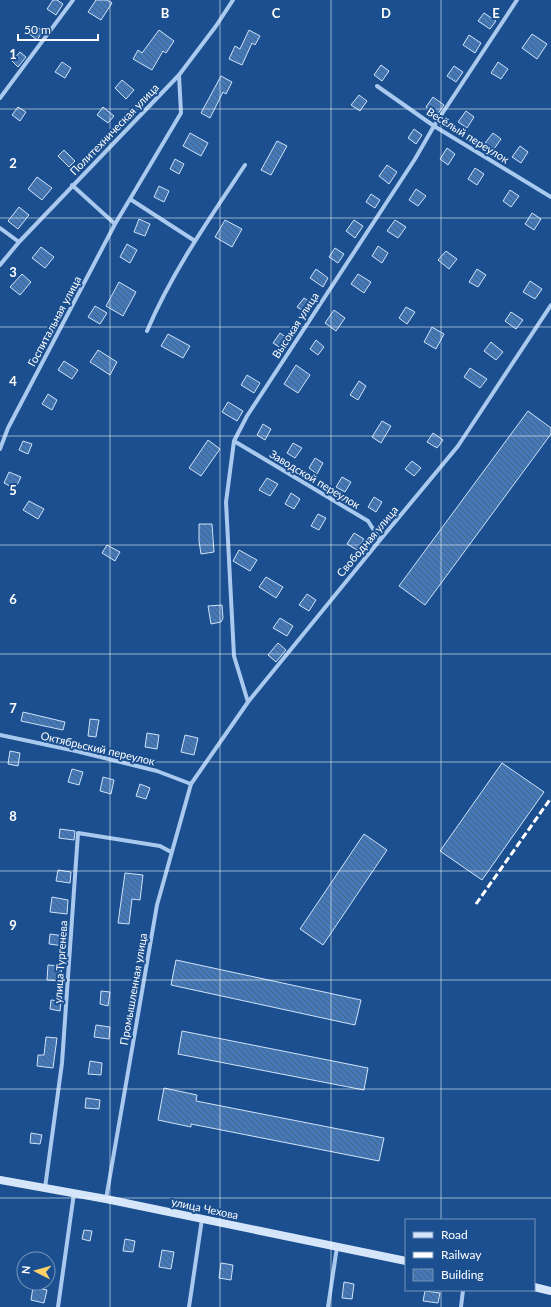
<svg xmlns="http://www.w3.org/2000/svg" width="551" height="1307" viewBox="0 0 551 1307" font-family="Lato,sans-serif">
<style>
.building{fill:url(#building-back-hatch);stroke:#cfe3fa}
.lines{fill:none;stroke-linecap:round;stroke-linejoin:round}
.minor{stroke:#a9c9ee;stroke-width:4}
.secondary{stroke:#d6e6fa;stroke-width:8}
.rail{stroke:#fff;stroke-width:3;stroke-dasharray:7 3;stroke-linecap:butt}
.grid{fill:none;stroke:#fff;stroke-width:1;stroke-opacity:0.55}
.labels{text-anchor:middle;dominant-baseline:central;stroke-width:4;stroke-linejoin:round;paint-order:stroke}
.street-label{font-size:11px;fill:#fff;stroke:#1b4f8f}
.grid-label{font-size:13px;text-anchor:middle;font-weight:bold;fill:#fff;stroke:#1b4f8f;stroke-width:4;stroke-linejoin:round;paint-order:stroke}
</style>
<defs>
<pattern id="building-back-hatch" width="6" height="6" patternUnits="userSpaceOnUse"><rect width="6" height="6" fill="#4478b7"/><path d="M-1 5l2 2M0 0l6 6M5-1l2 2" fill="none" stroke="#486282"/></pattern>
</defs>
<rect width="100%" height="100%" fill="#1b4f8f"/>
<!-- building -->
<path class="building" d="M53,0H57L63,4L56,15L47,9Z
M96,0H107L112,3L101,20L88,12Z
M484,13L496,21L490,29L478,21Z
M34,25L43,31L37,40L28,33Z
M159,30L174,41L166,53L163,51L152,70L133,59L138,50L142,53Z
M249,30L260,36L255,45L252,43L242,65L229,59L235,46L240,49Z
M532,34L547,44L537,59L522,48Z
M469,35L481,43L475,53L463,45Z
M20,52L26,57L18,67L12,61Z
M62,62L71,68L65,78L55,72Z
M498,62L508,69L501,79L491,73Z
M381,65L389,71L382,81L374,75Z
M454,66L463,72L456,82L447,76Z
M221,76L232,82L226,94L223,92L210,118L201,113Z
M122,80L134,90L126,99L115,88Z
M359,95L367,101L360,111L351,105Z
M433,97L444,105L437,115L426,107Z
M18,107L26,112L20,121L12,115Z
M103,107L114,116L108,123L97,115Z
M466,111L474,117L467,128L458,122Z
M414,129L422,135L416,144L408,138Z
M190,133L208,143L201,156L183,146Z
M493,133L501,139L494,149L485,143Z
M277,141L287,146L271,175L261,170Z
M520,146L528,152L521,163L512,157Z
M447,148L455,154L448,165L440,159Z
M64,150L75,161L69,167L58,156Z
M175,159L184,164L179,174L170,169Z
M387,165L397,172L389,184L379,176Z
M475,168L484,174L477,185L468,179Z
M37,177L52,188L42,200L28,189Z
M159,186L169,191L164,202L154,197Z
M416,189L426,196L418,206L409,200Z
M510,190L519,196L511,207L503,201Z
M371,194L380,200L375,208L366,202Z
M19,207L29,215L18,229L8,221Z
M532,213L541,219L534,230L525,224Z
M139,219L150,224L145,236L134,232Z
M225,220L242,229L232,247L215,237Z
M354,220L363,226L355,238L346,231Z
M395,220L406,227L398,238L387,231Z
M127,244L137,250L130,263L120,257Z
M378,246L388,253L382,263L372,256Z
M41,247L54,257L45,268L32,258Z
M335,248L344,254L338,263L329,257Z
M446,251L457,259L449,269L438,260Z
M316,269L328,278L323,287L310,278Z
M477,269L486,275L478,287L469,282Z
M22,274L31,282L20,295L10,287Z
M358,274L371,282L364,293L351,284Z
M530,281L542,289L535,299L523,292Z
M119,282L136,292L123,316L106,306Z
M304,298L313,304L307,313L297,307Z
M95,306L107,313L100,324L88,317Z
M406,307L415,312L407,324L399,318Z
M334,310L345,318L336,331L325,323Z
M511,312L523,320L516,329L505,321Z
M432,327L444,334L436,349L424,342Z
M280,333L290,340L284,350L273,343Z
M168,334L190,346L183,358L161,346Z
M316,340L324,347L318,355L310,349Z
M491,342L503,352L496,360L484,351Z
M98,350L117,362L110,375L90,362Z
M64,361L78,370L72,379L58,370Z
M296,365L310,375L298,393L284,384Z
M470,368L487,379L480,388L464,377Z
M247,375L260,383L254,393L241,385Z
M359,381L366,386L358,400L350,395Z
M48,394L57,400L52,410L42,404Z
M228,402L243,411L237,421L222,412Z
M528,411L551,428V434L425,605L399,586Z
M382,421L391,426L381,443L372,437Z
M263,424L271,429L265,440L257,435Z
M433,433L443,440L437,448L427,442Z
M208,440L220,449L201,476L189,468Z
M23,441L32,444L28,454L19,450Z
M293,443L302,448L295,458L287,453Z
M315,458L323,463L317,474L309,468Z
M412,461L421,468L414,476L405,469Z
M9,472L21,477L15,489L4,483Z
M342,477L351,482L345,492L336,487Z
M267,478L278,484L270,496L259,490Z
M291,493L300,499L294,509L285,504Z
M374,497L382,502L376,512L368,507Z
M29,501L44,509L38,519L23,510Z
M318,514L326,518L319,530L311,526Z
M199,524H212L214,552L201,554L199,541Z
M354,533L364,539L357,550L347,544Z
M107,545L120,552L115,561L102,553Z
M239,550L257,560L250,571L233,561Z
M266,577L283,587L276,598L259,587Z
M307,594L316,600L309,611L299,605Z
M222,605L223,618L221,622L211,624L208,606Z
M280,618L293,626L287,636L273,628Z
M278,643L286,650L276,662L268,655Z
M23,712L65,722L63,730L21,721Z
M90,719L99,720L96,737L88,736Z
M147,733L159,735L157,749L145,747Z
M185,735L198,738L194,755L181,752Z
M10,751L20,753L18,766L8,764Z
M502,763L544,792L482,880L440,851Z
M72,769L83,772L79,785L68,782Z
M103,777L114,780L111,794L100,791Z
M140,784L150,788L146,799L136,796Z
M60,829L75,831L74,840L59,838Z
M364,834L387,850L323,945L300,929Z
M58,870L71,872L70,883L56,881Z
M125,873L143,875L140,900L132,899L129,924L118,923Z
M52,897L68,900L67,914L50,912Z
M50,934L65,936L64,946L49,944Z
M176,960L361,1000L355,1025L171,985Z
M48,965L62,966L60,981L47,980Z
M101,991L110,992L108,1006L100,1004Z
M51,1000L61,1001L60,1011L50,1009Z
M96,1025L110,1027L109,1039L94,1037Z
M182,1031L368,1068L364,1090L178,1054Z
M46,1037L57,1038L53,1068L37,1066L38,1055H44Z
M90,1061L102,1063L101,1075L88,1074Z
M164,1088L197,1095L196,1101L384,1138L379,1161L191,1124V1127L158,1120Z
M86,1098L100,1100L99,1109L85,1108Z
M31,1133L42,1135L40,1144L30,1143Z
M84,1230L92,1231L90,1241L82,1239Z
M125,1239L135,1241L133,1252L123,1251Z
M162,1250L174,1252L171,1269L159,1267Z
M221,1263L233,1265L231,1280L219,1278Z
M344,1282L354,1284L352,1299L342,1298Z
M33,1287L47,1290L44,1303L31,1300Z
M425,1291L440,1293L438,1303L423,1301Z"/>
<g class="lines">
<!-- minor -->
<path class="minor" d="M377,86L434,126L551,197
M0,98L73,0
M130,199L181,113L179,75
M115,224L130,199L195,241
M0,228L19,242
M0,265L19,242L179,75L216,26L233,0
M147,331C172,272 209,219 245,165
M234,441L368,521L380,540
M0,449L8,428L115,224L72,185
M248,702L234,656L226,502L234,441L247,416L415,159L434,126L517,0
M0,735L76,751L157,771L191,784
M45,1188L62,1063L78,833L160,846L171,852
M106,1199L157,905L191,784L248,702L380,540L458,446L551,305
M58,1307L74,1193
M189,1307L202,1219
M328,1307L337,1247
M461,1307L463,1290"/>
<!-- secondary -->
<path class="secondary" d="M0,1180L106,1199L406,1261
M534,1287L551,1291"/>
<!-- rail -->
<path class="rail" d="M476,904L551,798"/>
</g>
<!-- grid -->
<path class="grid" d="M110,0V1307M220,0V1307M331,0V1307M441,0V1220M0,109H551M0,218H551M0,327H551M0,436H551M0,545H551M0,654H551M0,762H551M0,871H551M0,980H551M0,1089H551M0,1198H551M441,1290V1307"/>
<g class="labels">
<!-- street labels -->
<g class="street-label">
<text transform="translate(114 129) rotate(-46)">Политехническая улица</text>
<text transform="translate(468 135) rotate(32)">Весёлый переулок</text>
<text transform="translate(54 321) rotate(-62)">Госпитальная улица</text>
<text transform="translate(295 325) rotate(-57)">Высокая улица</text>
<text transform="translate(315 479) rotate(31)">Заводской переулок</text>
<text transform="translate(367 541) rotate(-50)">Свободная улица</text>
<text transform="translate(98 748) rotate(13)">Октябрьский переулок</text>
<text transform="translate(60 962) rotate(-86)">улица Тургенева</text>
<text transform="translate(133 989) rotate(-80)">Промышленная улица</text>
<text transform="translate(205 1208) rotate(12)">улица Чехова</text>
</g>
</g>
<g class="grid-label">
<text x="165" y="18">B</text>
<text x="276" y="18">C</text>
<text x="386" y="18">D</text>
<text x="496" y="18">E</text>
<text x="13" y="59">1</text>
<text x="13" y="168">2</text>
<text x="13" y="277">3</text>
<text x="13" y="386">4</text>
<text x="13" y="495">5</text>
<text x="13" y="604">6</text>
<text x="13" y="713">7</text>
<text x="13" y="821">8</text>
<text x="13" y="930">9</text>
</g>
<!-- legend -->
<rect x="405" y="1219" width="130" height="72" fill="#1b4f8f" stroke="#7695bc"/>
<rect x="413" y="1232" width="20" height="6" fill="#d6e6fa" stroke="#7695bc"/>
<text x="441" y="1239" font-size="12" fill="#ffffff">Road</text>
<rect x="413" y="1252" width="20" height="6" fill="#ffffff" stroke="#7695bc"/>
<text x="441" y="1259" font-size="12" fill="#ffffff">Railway</text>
<rect x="413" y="1269" width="20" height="12" fill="url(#building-back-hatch)" stroke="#7695bc"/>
<text x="441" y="1279" font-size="12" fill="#ffffff">Building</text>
<!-- north arrow -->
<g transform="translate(36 1271) rotate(276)"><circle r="19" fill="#1b4f8f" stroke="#7695bc"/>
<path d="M0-3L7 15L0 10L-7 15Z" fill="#ffd166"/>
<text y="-6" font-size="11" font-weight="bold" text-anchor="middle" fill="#ffffff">N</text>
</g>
<!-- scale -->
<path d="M18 34v6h80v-6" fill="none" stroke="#ffffff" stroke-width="2"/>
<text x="24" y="34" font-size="12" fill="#ffffff" stroke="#1b4f8f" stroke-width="3" paint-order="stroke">50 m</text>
</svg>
